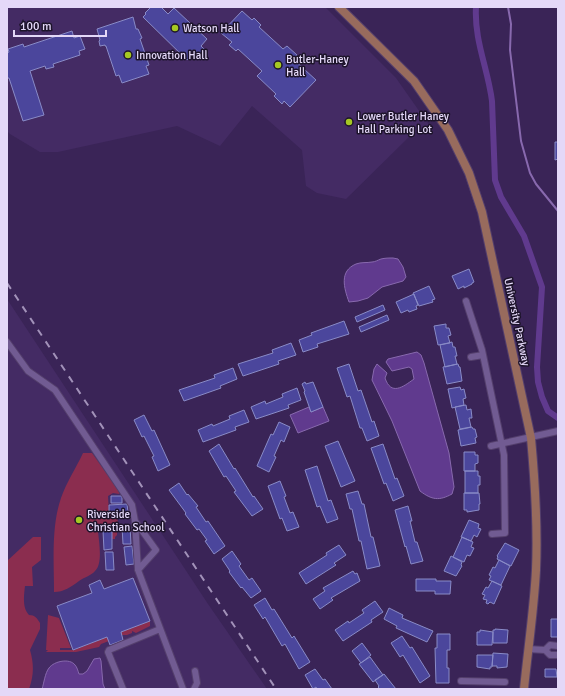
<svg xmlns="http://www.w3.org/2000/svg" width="565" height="696" viewBox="0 0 565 696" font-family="Signika,sans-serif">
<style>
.built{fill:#442b64}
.green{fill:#8b2d4f}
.water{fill:#603a8e;stroke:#8869ae}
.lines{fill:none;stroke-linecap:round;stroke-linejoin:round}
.stream{stroke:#8869ae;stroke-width:2}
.canal{stroke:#603a8e;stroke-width:6}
.building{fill:#4b469c;stroke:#898bc7}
.minor-casing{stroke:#543f6c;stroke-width:8}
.major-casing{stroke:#543f6c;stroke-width:10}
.minor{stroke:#715b92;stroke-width:6}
.major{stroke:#986b5d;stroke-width:8}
.rail{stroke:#a292b9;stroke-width:2;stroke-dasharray:7 7;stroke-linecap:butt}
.poi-dot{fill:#a5c823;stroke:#1d142a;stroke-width:1.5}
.labels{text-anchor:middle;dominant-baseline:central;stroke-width:3;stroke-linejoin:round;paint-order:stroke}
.poi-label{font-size:11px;fill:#e4d8f8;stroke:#1d142a;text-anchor:start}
.street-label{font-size:11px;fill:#e4d8f8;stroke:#1d142a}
</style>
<rect width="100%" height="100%" fill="#3a2457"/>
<!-- built -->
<path class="built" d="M7,7H325L396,78L429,125L411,135L346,199L317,193L306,186L302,150L252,106L220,146L177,126L58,152H40L10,134L7,131Z
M7,299L208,604L267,689H7Z"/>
<!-- green -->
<path class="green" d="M83,453H92L120,492L119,494L113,493L108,496L109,513H117L118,515L117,535L115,537V539H112V530L98,531C99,542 103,564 95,571C91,576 84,577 79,581C71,587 64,592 54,592C54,562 51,527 61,498C66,483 76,468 83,453Z
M33,537H41V560L32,567L33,586H25C24,595 22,608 29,615C35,615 37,618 40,623V629L30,650C34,664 34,675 29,689H7V561Z
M48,615L59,618L71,648H60V650H74L107,637L109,641L101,644L99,647L76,652H46L48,650H46Z
M150,621V626L136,633L132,631V633L127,635H122L121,632Z"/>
<!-- water -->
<path class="water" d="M393,258L398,259L403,267L406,277L403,281L382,287L368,298L358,301L349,302C344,288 339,271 356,264C361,262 367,263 372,262C375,262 378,260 381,259C385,258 389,258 393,258Z
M417,352L421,355L424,363L449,453L454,487L452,494C439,501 432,500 420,491L392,421L372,380L374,369L377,364L387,373L385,378C391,396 403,387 414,379L412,369L409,367L392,371L386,362L388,359Z
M309,407L311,412L323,407L329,421L298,433L290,415Z
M100,658L101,661L103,684L105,689H42C44,683 45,673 49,668C54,661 70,658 75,665C77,667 78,671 79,674H83L87,671L94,659Z"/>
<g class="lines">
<!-- stream -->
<path class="stream" d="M508,7L511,24L510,50L521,141L530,173L536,184L558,211"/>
<!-- canal -->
<path class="canal" d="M476,7C474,40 488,69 492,101L495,180L501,197L524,236L542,287L537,367L538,382L542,397L548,411L558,418"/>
</g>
<!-- building -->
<path class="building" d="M151,7H161L168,14L174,8L207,39L201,46L204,49L197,56L194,53L187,60L143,17L146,14L145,13Z
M242,11L252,20L254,18L261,25L259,27L283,49L287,46L297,55L293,59L316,80L290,107L284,101L282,104L274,96L276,94L257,76L262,71L238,49L236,51L229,45L232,42L221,33Z
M133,17L136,29H138L142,38L140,39L149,65L146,66L149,74L122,83L119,75L116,76L106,46H105V45L100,46L99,41L100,40L97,29Z
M72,31L74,38L80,36L85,49L79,51L80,55L53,64L54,67L46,69L45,66L30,71L44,115L23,121L9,78H7V53L9,52L8,49L23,44L24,47Z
M555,142H558V159L555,160Z
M469,269L474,282L472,283V284L464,288V286L458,289L452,276Z
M429,286L435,299L432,300L433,302L419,306L413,293Z
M414,294L418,305L416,306L417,309L409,312L408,310L401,313L396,302Z
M383,305L385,310L357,322L355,317Z
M387,315L389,320L361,332L359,327Z
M344,321L349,334L317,344L318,347L303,352L299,340L312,335L311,333Z
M446,324V328H449L451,335L448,336L450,343L438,345L434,326Z
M452,342L453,347H455L457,356H455L457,364L445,367L440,345Z
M291,343L296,355L278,361L279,364L243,376L238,364L273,353L272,350Z
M349,364L358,391L361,390L372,422L374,421L379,436L367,441L362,428H360L350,396L347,397L337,368Z
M458,364L459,367H460L462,381L447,384L443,367Z
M233,368L237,379L220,386L221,388L184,401L179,390L215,378L214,375Z
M305,382L306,384L313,382L323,407L311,412L304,392L305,391L302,384Z
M460,387L461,390L464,389L466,398L463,399L464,405L452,408L448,389Z
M297,388L301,400L288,405L289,408L256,419L251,407L265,401L266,404L283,397L282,394Z
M466,405L467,410L471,409L472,418H469L471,427L460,429L455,407Z
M244,410L249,422L235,427L236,430L203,442L198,430L212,424L213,426L230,419L229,416Z
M144,415L152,431L154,430L170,465L158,471L152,457L154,456L144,436L142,437L134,420Z
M279,422L290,427L284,442L281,440L274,456L276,457L269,472L257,466L271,434L273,435Z
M472,427L473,429H475L477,437L475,438L476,443L461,446L458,430Z
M338,441L355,481L341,487L325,446Z
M219,444L234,469L235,468L253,497L254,496L263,509L252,516L234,492L236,491L226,476L224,477L209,451Z
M383,444L395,479L397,478L404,496L393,501L386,483L384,484L371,448Z
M464,452H475V455H478V463L475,464V471H464Z
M317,466L328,501L331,500L338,519L327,523L320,506L317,507L305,470Z
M465,471H478V476H480V485H478V493H465Z
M280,481L286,496L284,497L290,513L293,512L299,527L287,531L282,518L280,519L268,486Z
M179,483L187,495L188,494L198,506L196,507L206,522L208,521L225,546L214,554L205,541L207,540L199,529L197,530L185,514L186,513L169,490Z
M358,491L362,504H364L371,537H373L380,566L367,569L361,541H359L352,509H350L346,494Z
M464,493H479L480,504H479V510L467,512V510H464Z
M111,496H122V503H111Z
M127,504L128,512L109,513V505Z
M408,506L412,521H410L415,542H417L423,561L411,564L406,546L405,547L395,510Z
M469,520L479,524L478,528L481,529L477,537L474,535L471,541L461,537Z
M122,526H130L131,544H123Z
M103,531H112V549L104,550Z
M462,537L473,542L471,547L474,548L470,556L467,555L464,562L453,557Z
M505,543L519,550L511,566L497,559L498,557L497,556Z
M339,545L346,555L334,563L336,565L306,584L299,573L327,555L326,553Z
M132,546L134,564L126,565L124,547Z
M232,551L241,564L239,566L249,580L252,578L261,591L251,598L242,587L241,588L229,572L230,571L222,559Z
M105,552H113L114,570H106Z
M451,556L462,562L461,565L462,566L456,576L444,571Z
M499,560L510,566L501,585L489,580L491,576L489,575L493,567L495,568Z
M353,571L355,574L357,573L360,581L331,598L333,600L320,609L313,599L325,591L323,588Z
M133,578L150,621L121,632L123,640L110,645L107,637L73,650L57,606L92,593L89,585L100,580L104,589Z
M416,579H436V581H451L450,594H435V591H416Z
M492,581L502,586L494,604L490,602L488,604L486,603L487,600L483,599L485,595L482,594L486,587L488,588Z
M265,598L272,610L274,609L292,638L294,636L310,662L299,669L285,644L282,646L265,617L263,619L254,605Z
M375,601L383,612L371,620L372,622L343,641L335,630L348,621L349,623L364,613L362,610Z
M389,608L403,615L402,618L433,631L427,642L396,628L397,626L384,619Z
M551,619H558V637H551Z
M495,629L508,630L507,643H493V630H495Z
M480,630L493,632L492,645H477V632H480Z
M437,634H450V650H447V668H449V683H436L435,648H437Z
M402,636L410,648L412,647L430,676L420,683L403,655L400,657L391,643Z
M362,643L371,655L361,663L352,651Z
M493,653L508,654L507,667L497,668V666H492Z
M477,655H493L492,667H490V669L477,667Z
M370,657L383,675L373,682L359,664Z
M315,669L323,680L325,679L332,689H317L316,687L313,689L305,675Z
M545,669H556L557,677H545Z
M384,674L396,689H380L378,687L379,686L375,680Z"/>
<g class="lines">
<!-- minor casing -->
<g class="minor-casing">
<path id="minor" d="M466,301L482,350L504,455L505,533L492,534
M7,342L28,371L55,390L132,505L135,521L138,570L183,689
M471,357L483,355
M491,446L558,431
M135,521L156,550L138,570
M528,649L545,650L550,655H558
M545,650L550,645L558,646
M461,681L505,682
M123,689L108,652L109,650L160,629
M194,689L197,683L195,671"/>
</g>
<!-- major casing -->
<g class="major-casing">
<path id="major" d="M339,7L414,81L448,130L469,173L482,212L531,438C535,482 538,525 536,570C534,609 528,649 524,689"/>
</g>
<!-- minor -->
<use href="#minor" class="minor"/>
<!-- major -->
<use href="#major" class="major"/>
<!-- rail -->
<path class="rail" d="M7,283L276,689"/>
</g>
<!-- markers -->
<g class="poi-dot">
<circle cx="175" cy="28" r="4"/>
<circle cx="128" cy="55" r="4"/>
<circle cx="278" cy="65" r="4"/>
<circle cx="349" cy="122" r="4"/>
<circle cx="79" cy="520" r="4"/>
</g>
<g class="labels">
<!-- poi labels -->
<g class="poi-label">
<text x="183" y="28">Watson Hall</text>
<text x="136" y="55">Innovation Hall</text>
<text x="286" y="59">Butler-Haney<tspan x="286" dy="13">Hall</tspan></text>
<text x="357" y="116">Lower Butler Haney<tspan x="357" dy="13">Hall Parking Lot</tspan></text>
<text x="87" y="514">Riverside<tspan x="87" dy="13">Christian School</tspan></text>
</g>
<!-- street labels -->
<g class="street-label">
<text transform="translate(517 322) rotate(78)">University Parkway</text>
</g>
</g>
<!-- border -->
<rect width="565" height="696" fill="none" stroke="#e4d8f8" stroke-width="16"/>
<!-- scale -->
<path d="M14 30v6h92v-6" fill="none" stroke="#e4d8f8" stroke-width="2"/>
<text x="20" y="30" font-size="12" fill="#e4d8f8" stroke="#1d142a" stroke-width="3" paint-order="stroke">100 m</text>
</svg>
